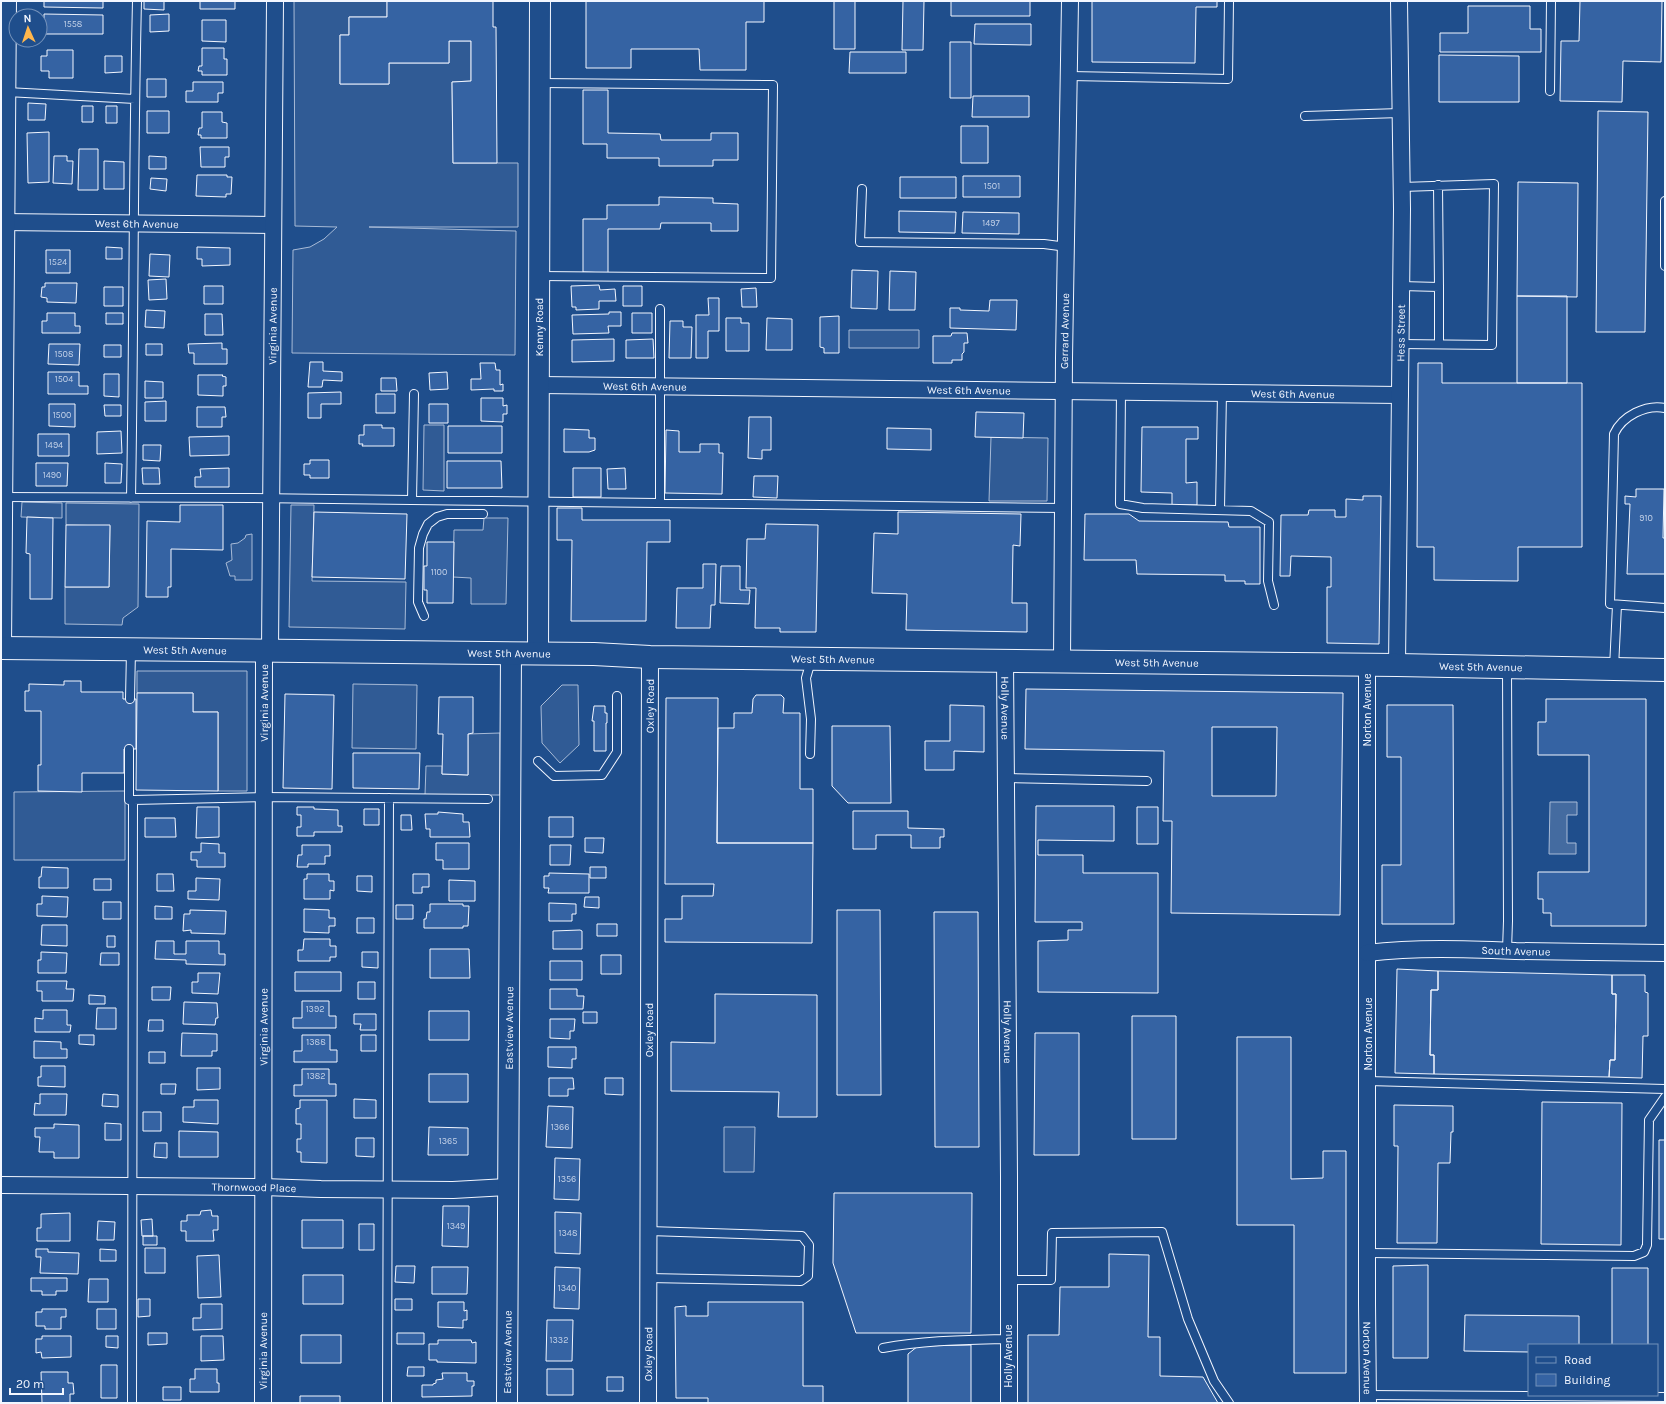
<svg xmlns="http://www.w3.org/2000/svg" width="1666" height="1404" viewBox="0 0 1666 1404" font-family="Karla,sans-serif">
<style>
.built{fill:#305b95;stroke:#a8bbd7}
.water{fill:#446ba0;stroke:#a8bbd7}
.building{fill:#3563a3;stroke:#f2f6ff;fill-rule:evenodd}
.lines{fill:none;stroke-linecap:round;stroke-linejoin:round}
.service-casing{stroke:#f2f6ff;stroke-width:10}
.minor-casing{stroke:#f2f6ff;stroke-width:18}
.tertiary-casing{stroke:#f2f6ff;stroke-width:22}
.secondary-casing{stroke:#f2f6ff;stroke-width:24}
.service{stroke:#1f4e8c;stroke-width:8}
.minor{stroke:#1f4e8c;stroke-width:16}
.tertiary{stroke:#1f4e8c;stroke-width:20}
.secondary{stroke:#1f4e8c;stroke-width:22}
.labels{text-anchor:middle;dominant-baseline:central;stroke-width:3;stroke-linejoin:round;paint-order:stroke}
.number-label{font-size:9px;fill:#c3d1e8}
.street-label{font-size:11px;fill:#f2f6ff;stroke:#1f4e8c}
</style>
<rect width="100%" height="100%" fill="#1f4e8c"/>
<!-- built -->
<path class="built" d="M294,1H387V17H349V35H340V84H389V63H449V41H471V81L452,82L453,163H518V227H369L516,231L515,355L292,353L293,250L310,247L324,239L337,227L295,226Z
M849,330H919V348H849Z
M424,425H444V491L423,490Z
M991,437L1048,438L1047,501H989Z
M22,502L62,503V518L21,517Z
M66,503L139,504L138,607L123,618L122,625L65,624V587H109L110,526L66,525Z
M291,505H314L312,581L406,582L405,629L289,627Z
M484,518H508L506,604H471V578L453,577L454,530H483Z
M252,534V580H235V576H230L226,563L232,560L231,544L238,543L245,538L246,535Z
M137,671H247V791H218V712H193V693H137Z
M353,684L417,685L416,749L352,748Z
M562,685H578L579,745L560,763L542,743L541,706Z
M500,733V795H425L426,766H442V774L468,775V734Z
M125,791V860H14V792Z
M724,1127H755L754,1172H724Z"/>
<!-- water -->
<path class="water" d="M1550,802H1577V815H1567V843H1576V854H1549Z"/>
<!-- building -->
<path class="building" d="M44,1H103V8L44,7Z
M144,1H164V10L144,9Z
M200,1H235V9H200Z
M387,1H493V27H496L497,163H453L452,82L471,81V41H449V63H389V84H340V35H349V17H387Z
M586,1H764V22H746V70H700L699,49H631V68H586Z
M834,1H855V49H834Z
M903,1H924L923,50H902Z
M951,1H1030V16H951Z
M1092,1H1217V7H1196L1195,63L1092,62Z
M1580,1H1662L1661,62L1623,61L1622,102L1560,101L1561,41H1579Z
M1468,6H1530V29H1541V52H1440V33H1468Z
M44,14L103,15V34H44Z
M169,14V31L150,32V15Z
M202,20H226V42L202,41Z
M975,24H1031V45L974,44Z
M950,42H971V98H950Z
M202,48H224V59H227V75H202V71H198L199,66H202Z
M47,50H73V78H49V71H41V56H47Z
M850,52H906V73H849Z
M1439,55L1519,56V102H1439Z
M105,56H122V72L105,73Z
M147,79H166V97H147Z
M193,82H223V93H218V102H186V91H193Z
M583,90H608V133L660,134L661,140H711V133H738V160H713V166H659V158H607V144H583Z
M973,96H1029V117H972Z
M28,103L46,104L45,120H28Z
M82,106H93V122H82Z
M106,106H117V123H106Z
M147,111H169V133H147Z
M1598,111L1648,112L1645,332H1596Z
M202,112H222V122L227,123V138H201V135H198L199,128H202Z
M961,126H988V163H961Z
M49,132V182L28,183L27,133Z
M200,147H229V157H225V167H201Z
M79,149H98V190H78Z
M54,156H67V161H73L72,184L53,183Z
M149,156L166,157V169H149Z
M104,161L124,162V189H104Z
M197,175H227V177H232L231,194H226V197L196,196Z
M963,176H1020V197H963Z
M900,177H956V198H900Z
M151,178L167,179L166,191L150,189Z
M1518,182L1578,183L1577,297L1517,296Z
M659,197L713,198V203L738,204V231H711V223H661L660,229H608V273L583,272V219H607V205H659Z
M899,211L956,212L955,233L899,232Z
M963,212L1019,213V234L962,233Z
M106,247L122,248V259H106Z
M197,247L230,248V265L202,266V259H197Z
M46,250H70V273H46Z
M150,254L170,255L169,277L149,276Z
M852,270L878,271L877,309L851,308Z
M890,271L916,272L915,310H889Z
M166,279L167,299L149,300L148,280Z
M45,283H77L76,303L47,302V298L41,297L42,287H45Z
M599,285L600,290L615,289L616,301H599V309L576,310V307H572L571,286Z
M204,286H223V304H204Z
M623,286H642V306H623Z
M104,287H123V306H104Z
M756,288L757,307H742L741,289Z
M1517,296H1567V383H1517Z
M708,298H719V331H708V358H696V315H709Z
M990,300H1017L1016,330L950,328V308H960V310L989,311Z
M146,310L165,311L164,328L145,327Z
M609,312H621V326H608L609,333L573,334L572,315L609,314Z
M47,313H75V326H80V333H42V321H47Z
M106,313H123V324H106Z
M632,313H652V333H632Z
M205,314H222L223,335H205Z
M839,316V353H824V348L820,347V317Z
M726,318H741V323H749V351H726Z
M767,318L792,319V350H766Z
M670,321H683V327H692L691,358H669Z
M952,333H967L968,343H964V352L962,354V360H952V363H933V336H951Z
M614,339V361L572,362V340Z
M653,339L654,358H626V340Z
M222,343V349H227V364H194V353H189L188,344Z
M49,344H80L79,365L48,364Z
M146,344H162V355H146Z
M104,345H121V357H104Z
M310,362H323V371L342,372V381L323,380L322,387H308Z
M480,363H495L496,370H500V385L503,384V391H494V389L471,390V379H481Z
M1418,363H1442V383H1582V547H1518V581L1434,580V547H1417Z
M48,372H79V386H88V394H48Z
M447,372L448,389L430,390L429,373Z
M104,374H119V397L104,396Z
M198,375H223L222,376L226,377V386H223V396L198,395Z
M381,378H396L397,391H381Z
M145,381L163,382V398H145Z
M341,392V404H321V418H308V393Z
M376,394H395V413H376Z
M481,398H503V406L507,405V414H503V422L481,421Z
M166,401V421H145V402Z
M49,404H75V427L49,426Z
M429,404H448V423H429Z
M104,405H121V416H105Z
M197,407H225L226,417H222V427H197Z
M976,412L1024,413L1023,438L975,437Z
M749,417H771V450H762V459L748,458Z
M364,425H382V428H394V446H362L363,444H359V435H364Z
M448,426H502V453H448Z
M1142,427H1198V439H1186V483L1197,482V505H1172V493L1141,492Z
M887,428L931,429V450L887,449Z
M564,429L589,430V438H595V450L589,452H564Z
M666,430L679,431V452H700V444H719V453H723L722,494L665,493Z
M121,431L122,453L97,454V432Z
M38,434H69V456H38Z
M229,436V455L190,456L189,437Z
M143,445H161L160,461L143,460Z
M310,460H329V478H310V475H304V464H310Z
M447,461H501L502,488H447Z
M36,463H68L67,486H36Z
M105,463L122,464L121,483H105Z
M142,468H159L160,484H143Z
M229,468V487H195V477H201L200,469Z
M573,468H601V497H573Z
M625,468L626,489H608L607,469Z
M754,476H778L777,498L753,497Z
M1636,489H1664L1663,538H1665V574H1627L1630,504H1625V496L1636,497Z
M1363,496H1381L1379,644L1327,643V587H1331V557L1291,556L1290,576H1280L1281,515H1308L1309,510H1335V517H1346V499L1363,500Z
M180,505H223V550L171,549V587H168V597H146L147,521L180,522Z
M557,508H582V520H670V542H647L646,621H571L572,540H557Z
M314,512L407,514L405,579L312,577Z
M898,512L1021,514L1020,546L1013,545L1012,603H1027V632L906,630L907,594L872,593L874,533L898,534Z
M1085,514H1129L1139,521L1228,522L1229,527H1260V584H1245V581H1225V575L1137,574L1136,560H1084Z
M27,517L53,518L52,599H30V554L26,553Z
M766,524L818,525L816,632H780V628H755L756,588H746L747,539H765Z
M66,525H110L109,587H65Z
M427,542H454L453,603H427V590H424V566H427Z
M703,564H716L715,605H711L710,628H676L677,588H703Z
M721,566H740V590H750L749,604L720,603Z
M64,681H81V692H123V699H136V749H124V773H82V792L38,791V765H41V711H25V691H29V684L64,685Z
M1026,689L1343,693L1340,915L1171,913L1172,821H1163L1164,751L1025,749ZM1212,727H1277L1276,796H1212Z
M137,693H193V712H218V791L136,790Z
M285,694L334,695L332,789L283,788Z
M756,695H781L784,698L783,713H800V789H813V843H717L718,728H734V713H752L753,699Z
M439,697H473V733L468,734V775L442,774L443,734H438Z
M666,698H718L717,843H813L812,943L665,942V919H682V896H713L714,884H665Z
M1546,699H1646V926H1551V913H1543V899H1538V872H1589V755H1538V722H1546Z
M950,705L984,706V752L954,751V770H925V741H950Z
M1387,705H1453L1454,924H1382V865H1401V757H1387Z
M594,706H605V713H607V723H606V751H594V721H592Z
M832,726H890L891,803H848L832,786Z
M353,753H420L419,789L353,788Z
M1036,806H1114V841L1038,840V855H1083V873H1158V993L1038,992V941L1068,940V930H1082V922H1035Z
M197,807H219V837L196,838Z
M297,807H314V809L338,810V826H342V832H314V836H297V827H301V815H297Z
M1137,807H1158V844H1137Z
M364,809H379V825H364Z
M853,811H908V828L944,829V837H940V848H911V835H876V849H853Z
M438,812L463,814V822H469L470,837H430V829H426L425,814H438Z
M401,815H411L412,830H401Z
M549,817H573V837H549Z
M145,818H175L176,837H145Z
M585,838H604L603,853L585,852Z
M201,843L219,844V853H225V867H197V860H191V852H201Z
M436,843H469V869H443V860H436Z
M302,845H330V856H325V864H308V867H297L298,855H302Z
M550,845H571L570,865H550Z
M42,867L68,868V888H39V877H41Z
M590,867H606V878H590Z
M549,873L589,874V893H548L549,888H544V876H549Z
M157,874H173L174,891H157Z
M307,874H329V881H334V891L330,890V899H304V879H307Z
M413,874H429V887H422V893H413Z
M357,876H372V892L357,891Z
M196,878L220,879L219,900L188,899V891H196Z
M94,879H111V890H94Z
M449,880L475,881V901H449Z
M42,896L68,897L67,917L37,916V904H42Z
M585,897H599V908L584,907Z
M103,902H121V919H103Z
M549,903L576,904V914H572V921H549Z
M430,904H463V906H469L468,926H463V928H424V919H426L427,912H430Z
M396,905H413V919H396Z
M155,906L172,907V919H155Z
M304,909L329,910V918H335V926H329V933L304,932Z
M190,910L226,911L225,934L191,933V930L183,931L184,914H190Z
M837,910H880L881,1095H837Z
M934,912H978L979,1147H935Z
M357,918H374V933H357Z
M597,924H617V936H597Z
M42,925H67V946L41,945Z
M580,930L582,931V949H553V931Z
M107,936H115V947H107Z
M304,939H330V946H336V957H330V961H298V950H303Z
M156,941H174V954H186V941H219V954H225V965L186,964V960L155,959Z
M430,949H469L470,978H430Z
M41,952L67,953L66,973H38V960H41Z
M362,952H378V968L362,967Z
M101,953H119V965H100Z
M601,955H621V974H601Z
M550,961H582V980H550Z
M1397,969L1438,971V990H1431L1430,1055H1434V1074L1395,1073Z
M1438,971L1612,975V994H1616L1615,1060H1610L1609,1077L1434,1074V1055H1430L1431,990H1438Z
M295,972H341V991H295Z
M198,973H220L218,994L192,993V982H198Z
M1612,975H1645V992L1648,993V1036H1643L1642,1078L1609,1077L1610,1060H1615L1616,994H1612Z
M37,981H67L66,989H74L73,1001H42V991H37Z
M358,982H375V999H358Z
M152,987H171L170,1000H152Z
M550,989H577V996H584L583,1009H550Z
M715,994L817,995V1117H778L779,1092L671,1091V1042L715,1043Z
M89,995L105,996V1004H89Z
M302,1001H329V1016H336V1028H293V1018H302Z
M184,1002L217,1003L218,1018H216L215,1025L183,1024Z
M97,1008H116V1029H96Z
M43,1010H67V1025H71L70,1032H35V1018L43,1019Z
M429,1011H469V1040H429Z
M583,1012H597V1023H583Z
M354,1014H376V1030H360L361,1024H354Z
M1132,1016H1176V1139H1132Z
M550,1019H575L574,1031H570V1039L550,1038Z
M149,1020H163V1031H148Z
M182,1033L217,1034V1051H212V1056H181Z
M1035,1033H1079V1155H1034Z
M79,1035H94V1045L79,1044Z
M302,1035H330V1050H337V1062H294V1051H302Z
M361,1035H376V1051H361Z
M1237,1037H1291V1179L1323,1178V1151H1346V1373H1294V1225H1237Z
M34,1041L61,1042V1049H67V1058H34Z
M548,1047H576V1059H572V1068L548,1067Z
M149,1052H165V1063H149Z
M41,1066H65V1087L38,1086V1077H41Z
M197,1068H220V1089L197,1090Z
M302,1069H329V1084H336V1096H294V1085H302Z
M429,1074H468V1102H429Z
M549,1078H573L574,1089H568V1096H549Z
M605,1078H623V1095L605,1094Z
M161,1084H176L175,1094H161Z
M40,1094H67L66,1115H34L35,1103L40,1104Z
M103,1094L118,1095V1107L102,1106Z
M354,1099L376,1100V1118H354Z
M194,1100H218V1124L183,1122V1107H194Z
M300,1100H327V1163L301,1162V1152H297V1139H301V1124H296V1109L300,1108Z
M1542,1102L1622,1103L1621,1245L1541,1244Z
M1394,1105L1453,1106V1132H1451L1450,1163H1438L1437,1243H1397L1398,1146H1394Z
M548,1106L573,1107L572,1148L546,1147Z
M143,1112H161V1131H143Z
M105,1123L121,1124V1140H105Z
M54,1124L79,1125V1158H54V1152H39L40,1137H35V1128H54Z
M429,1127L468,1128V1155H428Z
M179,1131L218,1132V1157H179Z
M356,1138H374V1157L356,1156Z
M1659,1140H1665V1239H1659Z
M155,1143H167V1158L154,1157Z
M555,1158L580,1159L579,1200L554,1199Z
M834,1193H972L971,1333H856L833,1263Z
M443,1206H469L468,1247L442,1246Z
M211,1210L212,1216H218V1230H213L214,1241H186V1231H181V1221H187V1215H200L201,1211Z
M555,1212L581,1213L580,1254L555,1253Z
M70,1213V1241H37V1228H41V1214Z
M152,1219L153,1236H142L141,1220Z
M302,1220H343V1248H302Z
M98,1221L115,1222L114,1240H97Z
M359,1224H374V1250H359Z
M143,1236H157V1245H143Z
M145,1248H165V1273H145Z
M36,1249H48V1252L79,1253L78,1274L40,1273L41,1257H36Z
M100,1249L116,1250V1261H100Z
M1109,1254L1149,1255L1148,1337H1160V1376L1203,1377L1218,1403H1028V1335H1059L1060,1287H1109Z
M219,1255L221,1297L198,1298L197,1256Z
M1428,1265V1358H1393V1266Z
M396,1266H415L414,1283L395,1282Z
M432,1267H468L467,1294H432Z
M555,1267L580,1268L579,1309L554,1308Z
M1612,1268H1648V1345H1612Z
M303,1275H343V1304H303Z
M31,1278H67V1291H56V1295H42V1291H31Z
M89,1279H108V1302H88Z
M138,1299H150V1316L138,1317Z
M395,1299H412V1310H395Z
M438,1302H464V1311L467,1310V1320H463V1328L438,1327Z
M708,1302H803V1386H823V1403H708V1398H676L675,1307L686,1306V1316H708Z
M201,1304H222V1329L193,1330V1318H201Z
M42,1309H66V1317H61V1329H45V1326H36V1312H42Z
M97,1309H116V1329H97Z
M1465,1315L1579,1316V1345H1529V1352L1464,1351Z
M547,1320H573L572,1361H546Z
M148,1333H167V1344L148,1345Z
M397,1333H424V1344H397Z
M301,1335H341V1363H301Z
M42,1336H71V1357L42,1358L41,1352L36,1353V1339H42Z
M106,1336H118V1348L106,1347Z
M201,1336H223L224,1360L201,1361Z
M438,1340H471L472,1343L476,1342V1363L437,1362V1360H429V1344H438Z
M971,1345V1403H908V1354L918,1346Z
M101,1365H117V1398H101Z
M408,1367H424V1376H407Z
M195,1369H217V1383H219V1392H190V1379H195Z
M547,1369H573V1395H547Z
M41,1372H68V1383H73L74,1394H70V1403H42Z
M442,1373H467V1381H474V1386H472V1396L422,1397V1385H433V1384L436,1383V1380L443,1379Z
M607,1377H623V1391H607Z
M163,1387H181V1400H163Z
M300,1396H340V1403H300Z"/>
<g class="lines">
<!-- service casing -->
<g class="service-casing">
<path id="service" d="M1070,76L1228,79L1229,1
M1550,91L1551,1
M7,92L135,99
M1305,116L1400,113
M862,189L860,242L1044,244L1067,247
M1665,201V266
M540,276L771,278L773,85L540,83
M1401,286L1439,287L1438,185
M660,309V503
M1400,344L1492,345L1494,184L1402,187
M1439,344V287
M1121,391L1120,504L1143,508L1251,511L1269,522L1268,581L1274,605
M1665,408C1646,404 1622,416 1614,434L1610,604L1665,608
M2,497L254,498L1063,508
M131,498C134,332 133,166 137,1
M412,500L414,394
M1220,509L1222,392
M424,616L418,602L419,548L423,534L428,524L437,517L447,514H483
M1507,668L1508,921L1507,950
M1614,668L1617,605
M130,699L131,650
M810,754L811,719L806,678L811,661
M538,761L554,776L602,775L617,752V696
M1006,778L1147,781
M129,800V749
M1368,1081L1665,1089
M1368,1253L1634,1256L1644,1252L1647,1245L1649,1120L1665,1097
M649,1278L801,1281L808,1276L809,1245L802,1236L649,1231
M1008,1280H1051L1052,1233L1162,1232L1188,1319L1214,1381L1229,1403
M883,1348C925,1340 966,1340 1008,1339
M1368,1395L1665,1397
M132,1403L133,800L264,797L488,799
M387,1403C389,1201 387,1000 389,798"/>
</g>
<!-- minor casing -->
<g class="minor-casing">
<g id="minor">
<path id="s1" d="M1,222L273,225"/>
<path id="s2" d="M539,385L1400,395"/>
<path d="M3,648L8,1"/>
<path id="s3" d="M270,651L275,1"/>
<path id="s4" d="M1005,660L1009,1176V1403"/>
<path id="s5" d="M1062,661L1064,358L1070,1"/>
<path id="s6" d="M1367,665V1304L1368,1403"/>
<path id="s7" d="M1397,665L1402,209L1399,1"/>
<path id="s8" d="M1367,953C1417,947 1466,949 1516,951C1566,952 1615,952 1665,953"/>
<path id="s9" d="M1,1185L263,1187L321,1189L453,1190L507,1187"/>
<path id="s10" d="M263,1403L264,651"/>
<path id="s11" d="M648,1403L650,657"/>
</g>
</g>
<!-- tertiary casing -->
<g class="tertiary-casing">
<g id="tertiary">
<path id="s12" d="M538,654L540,1"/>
<path id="s13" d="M507,1403L511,653"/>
</g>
</g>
<!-- secondary casing -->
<g class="secondary-casing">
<g id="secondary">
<path id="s14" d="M1,648L594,654L650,657L1397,665L1665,670"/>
</g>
</g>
<!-- service -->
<use href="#service" class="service"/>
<!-- minor -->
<use href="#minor" class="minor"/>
<!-- tertiary -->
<use href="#tertiary" class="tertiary"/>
<!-- secondary -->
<use href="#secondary" class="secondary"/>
</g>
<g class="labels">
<!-- number labels -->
<g class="number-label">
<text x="73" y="24">1558</text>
<text x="992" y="186">1501</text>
<text x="991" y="223">1497</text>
<text x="58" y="262">1524</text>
<text x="64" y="354">1508</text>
<text x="64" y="379">1504</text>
<text x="62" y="415">1500</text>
<text x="54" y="445">1494</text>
<text x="52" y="475">1490</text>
<text x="1646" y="518">910</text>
<text x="439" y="572">1100</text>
<text x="315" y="1009">1392</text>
<text x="316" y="1042">1388</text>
<text x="316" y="1076">1382</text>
<text x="560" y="1127">1366</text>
<text x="448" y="1141">1365</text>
<text x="567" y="1179">1356</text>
<text x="456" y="1226">1349</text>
<text x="568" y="1233">1348</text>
<text x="567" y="1288">1340</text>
<text x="559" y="1340">1332</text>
</g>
<!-- street labels -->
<g class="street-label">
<text stroke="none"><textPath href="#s1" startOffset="136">West 6th Avenue</textPath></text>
<text stroke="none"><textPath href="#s3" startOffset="325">Virginia Avenue</textPath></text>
<text stroke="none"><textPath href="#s12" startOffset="327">Kenny Road</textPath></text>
<text stroke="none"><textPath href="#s5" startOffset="330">Gerrard Avenue</textPath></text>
<text stroke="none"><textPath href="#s7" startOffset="332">Hess Street</textPath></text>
<text stroke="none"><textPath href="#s2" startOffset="106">West 6th Avenue</textPath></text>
<text stroke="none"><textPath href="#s2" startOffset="430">West 6th Avenue</textPath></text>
<text stroke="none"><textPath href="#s2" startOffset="754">West 6th Avenue</textPath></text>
<text stroke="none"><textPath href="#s14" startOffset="184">West 5th Avenue</textPath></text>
<text stroke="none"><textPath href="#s14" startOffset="508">West 5th Avenue</textPath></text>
<text stroke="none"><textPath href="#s14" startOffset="832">West 5th Avenue</textPath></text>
<text stroke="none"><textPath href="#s14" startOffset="1156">West 5th Avenue</textPath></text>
<text stroke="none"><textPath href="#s14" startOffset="1480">West 5th Avenue</textPath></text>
<text stroke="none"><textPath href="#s10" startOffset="700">Virginia Avenue</textPath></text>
<text stroke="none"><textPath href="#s11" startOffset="697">Oxley Road</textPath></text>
<text stroke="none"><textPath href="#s4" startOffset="48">Holly Avenue</textPath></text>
<text transform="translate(1367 710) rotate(-90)">Norton Avenue</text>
<text stroke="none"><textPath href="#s8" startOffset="149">South Avenue</textPath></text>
<text stroke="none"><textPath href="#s10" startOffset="376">Virginia Avenue</textPath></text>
<text stroke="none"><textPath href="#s13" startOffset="375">Eastview Avenue</textPath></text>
<text stroke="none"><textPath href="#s11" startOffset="373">Oxley Road</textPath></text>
<text stroke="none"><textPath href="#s4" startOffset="372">Holly Avenue</textPath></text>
<text transform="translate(1368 1034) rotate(-90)">Norton Avenue</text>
<text stroke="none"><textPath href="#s9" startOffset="253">Thornwood Place</textPath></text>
<text stroke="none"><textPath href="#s10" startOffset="52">Virginia Avenue</textPath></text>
<text stroke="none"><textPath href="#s13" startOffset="51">Eastview Avenue</textPath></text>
<text stroke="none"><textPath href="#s11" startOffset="49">Oxley Road</textPath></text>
<text transform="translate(1008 1356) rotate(-90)">Holly Avenue</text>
<text stroke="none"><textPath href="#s6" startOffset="693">Norton Avenue</textPath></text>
</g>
</g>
<!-- border -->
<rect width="1666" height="1404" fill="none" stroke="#f2f6ff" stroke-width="4"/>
<!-- legend -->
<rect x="1528" y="1344" width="130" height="52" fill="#1f4e8c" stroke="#7391ba"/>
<rect x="1536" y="1357" width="20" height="6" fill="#1f4e8c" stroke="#7391ba"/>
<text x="1564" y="1364" font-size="12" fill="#f2f6ff">Road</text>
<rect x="1536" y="1374" width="20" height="12" fill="#3563a3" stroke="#7391ba"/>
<text x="1564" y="1384" font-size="12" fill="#f2f6ff">Building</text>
<!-- north arrow -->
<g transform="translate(28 28) rotate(357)"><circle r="19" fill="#1f4e8c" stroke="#7391ba"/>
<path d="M0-3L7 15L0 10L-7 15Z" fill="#ffb74d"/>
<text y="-6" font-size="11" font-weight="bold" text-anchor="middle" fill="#f2f6ff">N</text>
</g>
<!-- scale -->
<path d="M10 1388v6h53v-6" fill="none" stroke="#f2f6ff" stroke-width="2"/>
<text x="16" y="1388" font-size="12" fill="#f2f6ff" stroke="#1f4e8c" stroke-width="3" paint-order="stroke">20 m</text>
</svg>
